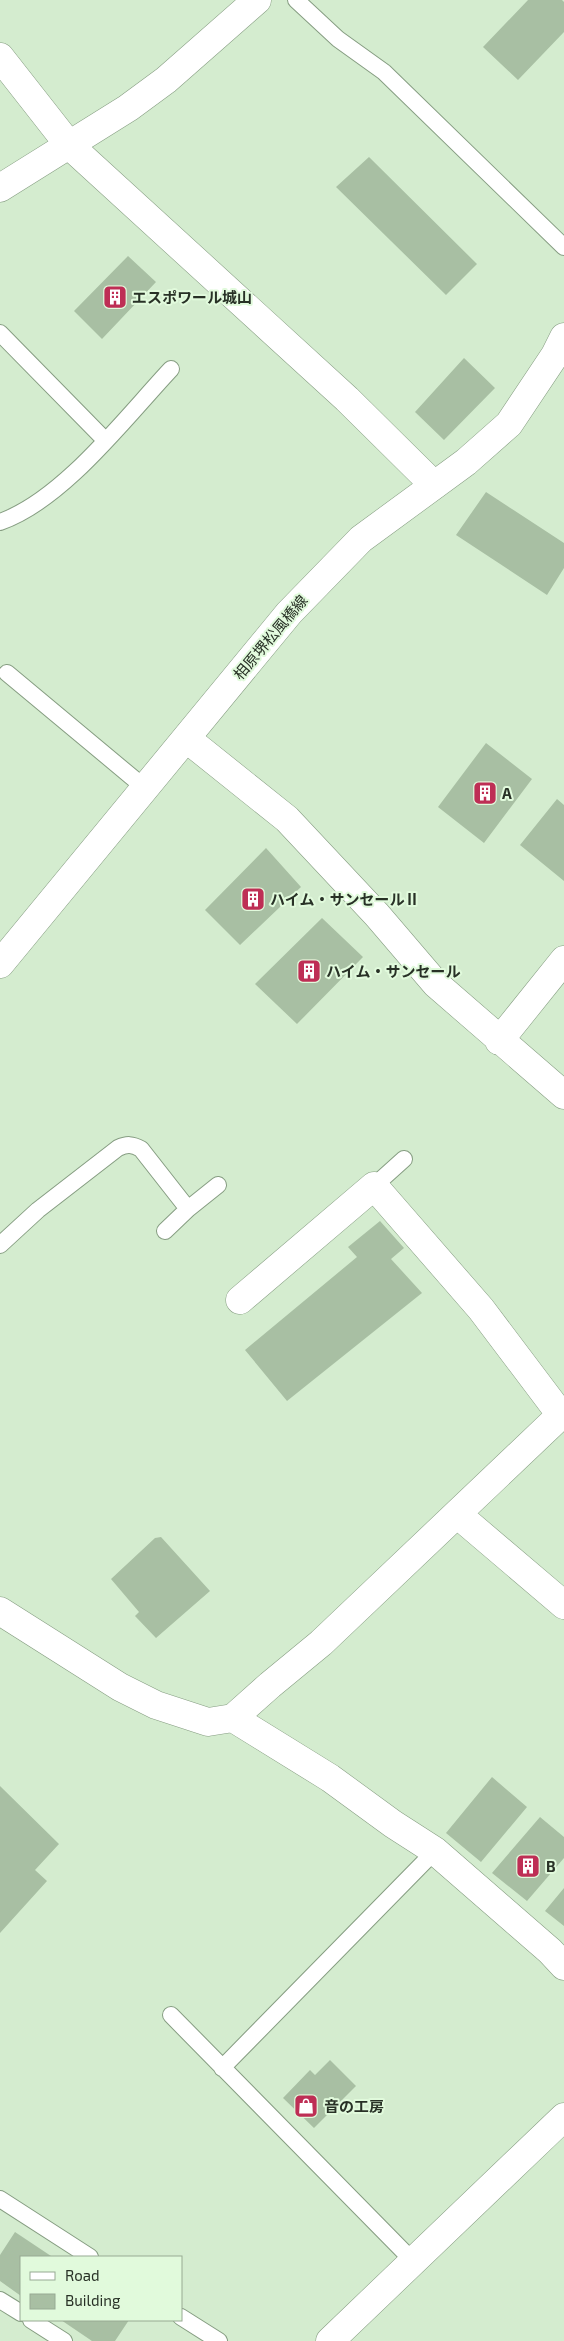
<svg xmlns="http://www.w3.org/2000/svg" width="564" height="2341" viewBox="0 0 564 2341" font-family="'Exo 2','Noto Sans JP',sans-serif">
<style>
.building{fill:#a8bfa3}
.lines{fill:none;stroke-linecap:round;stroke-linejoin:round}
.lane-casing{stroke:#869d82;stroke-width:18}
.street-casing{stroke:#869d82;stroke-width:29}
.secondary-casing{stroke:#869d82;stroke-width:29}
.lane{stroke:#fff;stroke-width:16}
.street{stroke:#fff;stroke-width:28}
.secondary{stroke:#fff;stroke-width:28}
.labels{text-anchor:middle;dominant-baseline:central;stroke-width:4;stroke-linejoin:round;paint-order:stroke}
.poi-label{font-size:15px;font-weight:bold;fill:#283126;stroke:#e1fadc;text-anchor:start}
.street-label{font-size:15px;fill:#283126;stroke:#e1fadc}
</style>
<rect width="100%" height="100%" fill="#d4eccf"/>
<!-- building -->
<path class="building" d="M528,0H562L564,2V32L518,80L483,47Z
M369,157L477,264L446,295L336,187Z
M128,256L156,282L102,339L74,311Z
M464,358L495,388L444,440L415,412Z
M486,492L564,543V568L547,595L456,535Z
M486,743L532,779L484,843L438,807Z
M557,799L564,805V881L520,845Z
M266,848L301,887L240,945L205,910Z
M322,918L363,957L297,1024L255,984Z
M380,1221L404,1248L391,1259L422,1293L287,1401L245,1350L357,1257L348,1247Z
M161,1537L210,1591L156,1638L135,1616L139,1612L111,1579L155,1538Z
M492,1777L527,1807L481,1862L446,1833Z
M0,1786L59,1844L35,1870L47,1881L0,1933Z
M540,1817L564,1837V1858L527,1901L492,1873Z
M564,1888V1926L545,1911Z
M330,2060L356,2086L314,2128L283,2098L310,2070L315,2075Z
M15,2232L51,2256L50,2257H21V2296L0,2281V2255Z
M61,2320H129L115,2341H92Z"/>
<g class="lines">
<!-- lane casing -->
<g class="lane-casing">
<path id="lane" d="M296,0L338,39L384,72L564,247
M0,333L105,440
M0,522C63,500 125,418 171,369
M7,673L145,788
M374,1186L404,1159
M165,1231L188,1209
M0,1245L38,1210L118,1148C127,1144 132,1144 141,1149L188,1209L218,1185
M171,2015L414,2262
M222,2068L435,1851
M0,2199L90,2257
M0,2300L21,2313
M181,2317L219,2341
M31,2320L64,2341"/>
</g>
<!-- street casing -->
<g class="street-casing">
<path id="street" d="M0,57L69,145L347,399L434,485
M0,188L128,108L166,80L257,0
M187,739L287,819L377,915L436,984L564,1095
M499,1041L564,960
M240,1300L374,1186L481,1309L561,1415
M457,1514L564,1605
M0,1611L120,1687L156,1705L208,1722L233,1718L330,1778L393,1824L435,1851L550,1951L564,1966
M233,1718L270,1685L321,1643L564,1412
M330,2341L564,2117"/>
</g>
<!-- secondary casing -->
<g class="secondary-casing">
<path id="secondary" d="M0,964L289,613L361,539L466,462L509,424L555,355L564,337"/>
</g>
<!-- lane -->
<use href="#lane" class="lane"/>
<!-- street -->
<use href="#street" class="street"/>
<!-- secondary -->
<use href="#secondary" class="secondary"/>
</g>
<!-- icons -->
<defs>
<g id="building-square" transform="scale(1.25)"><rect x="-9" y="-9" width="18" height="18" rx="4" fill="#be2e55" stroke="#e1fadc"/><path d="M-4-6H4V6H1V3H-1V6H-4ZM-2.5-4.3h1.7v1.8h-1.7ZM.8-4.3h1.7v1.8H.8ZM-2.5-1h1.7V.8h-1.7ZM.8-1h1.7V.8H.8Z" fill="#fff"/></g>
<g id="shop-square" transform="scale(1.25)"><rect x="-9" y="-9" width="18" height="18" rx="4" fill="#be2e55" stroke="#e1fadc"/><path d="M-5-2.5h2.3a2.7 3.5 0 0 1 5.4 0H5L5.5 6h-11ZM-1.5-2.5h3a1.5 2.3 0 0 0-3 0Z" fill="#fff"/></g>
</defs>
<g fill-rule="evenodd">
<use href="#building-square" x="115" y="297"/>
<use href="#building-square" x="485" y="793"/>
<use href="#building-square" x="253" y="899"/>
<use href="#building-square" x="309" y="971"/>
<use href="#building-square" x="528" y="1866"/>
<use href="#shop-square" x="306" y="2106"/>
</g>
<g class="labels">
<!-- poi labels -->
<g class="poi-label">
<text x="132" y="297">エスポワール城山</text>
<text x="502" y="793">A</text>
<text x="270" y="899">ハイム・サンセールⅡ</text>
<text x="326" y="971">ハイム・サンセール</text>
<text x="546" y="1866">B</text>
<text x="324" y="2106">音の工房</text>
</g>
<!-- street labels -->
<g class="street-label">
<text transform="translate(270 637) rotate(-50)">相原堺松風橋線</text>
</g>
</g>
<!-- legend -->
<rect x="20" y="2256" width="162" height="65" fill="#e1fadc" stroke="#97aa93"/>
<rect x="30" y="2272" width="25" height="8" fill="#ffffff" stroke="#97aa93"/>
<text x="65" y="2281" font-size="15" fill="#283126">Road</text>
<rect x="30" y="2294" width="25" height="15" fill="#a8bfa3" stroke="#97aa93"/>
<text x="65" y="2306" font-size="15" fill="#283126">Building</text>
</svg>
